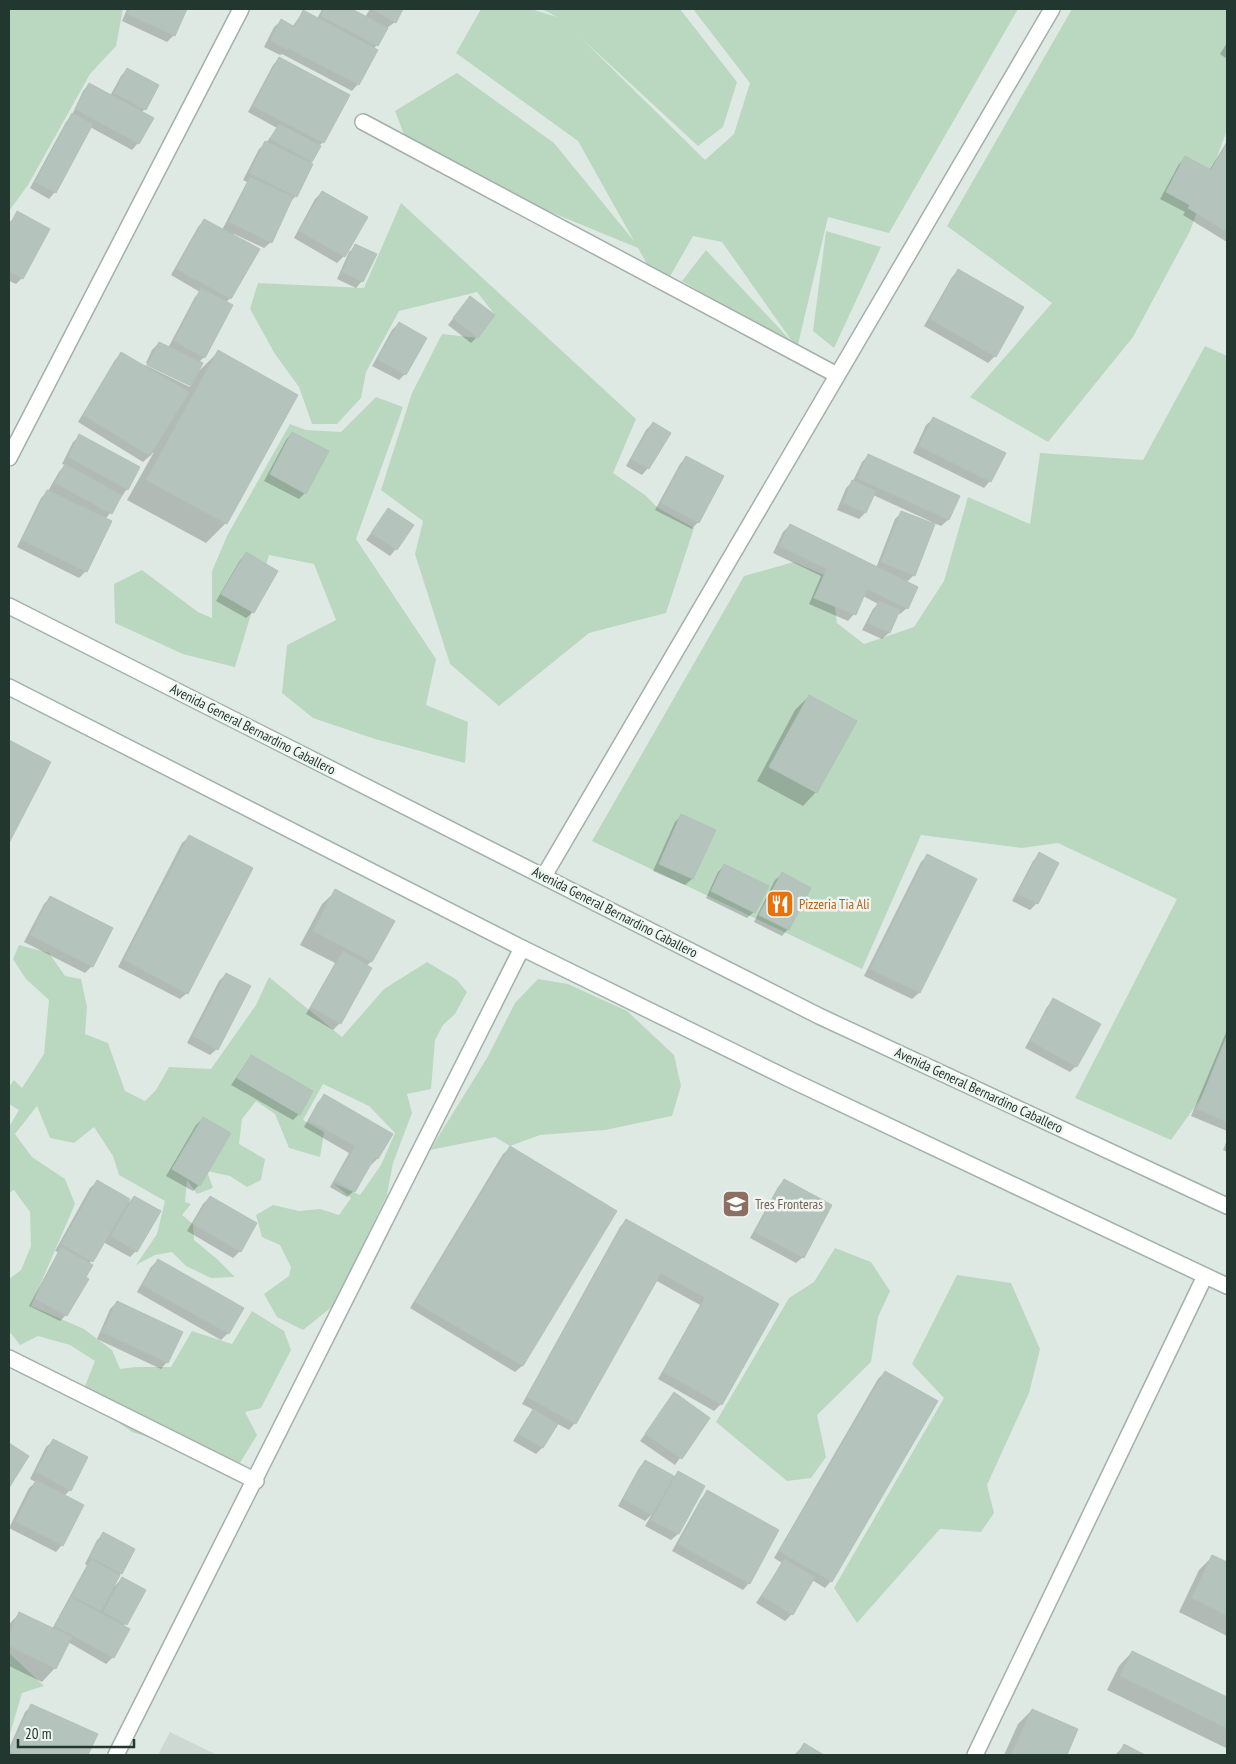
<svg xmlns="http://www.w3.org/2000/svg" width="1236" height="1764" viewBox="0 0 1236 1764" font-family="'PT Sans Narrow',sans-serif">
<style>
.built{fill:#ced8d3}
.green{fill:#bad8c0}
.shadow{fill:#0003}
.building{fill:#b5c3bd;stroke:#b2c1ba}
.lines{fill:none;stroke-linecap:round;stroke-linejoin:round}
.street-casing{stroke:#a3b0aa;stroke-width:18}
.secondary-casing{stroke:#a0b3ab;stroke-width:18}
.street{stroke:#fff;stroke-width:15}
.secondary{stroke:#fff;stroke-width:15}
.labels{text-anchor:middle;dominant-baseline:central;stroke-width:5;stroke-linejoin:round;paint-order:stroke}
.street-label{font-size:14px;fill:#223730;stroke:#eff6f2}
.food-label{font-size:14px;fill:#c56008;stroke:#eff6f2;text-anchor:start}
.education-label{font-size:14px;fill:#785e54;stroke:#eff6f2;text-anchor:start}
</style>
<rect width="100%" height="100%" fill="#dfe9e4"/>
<!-- built -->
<path class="built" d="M170,1732L217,1755H158Z"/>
<!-- green -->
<path class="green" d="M9,9H123L116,46L90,74L28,185L9,211Z
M481,9H531L557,17L542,9H680L737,82L723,127L698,146L580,37L705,160L734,134L750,83L693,9H1018L889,233L828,217L797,349L682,281L706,250L794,344L722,242L693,236L668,280L647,264L638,248L412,155L395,111L457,73L554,143L634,241L578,141L456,53Z
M1072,9H1227V130L1190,231L1133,337L1048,442L970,397L1052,303L947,226Z
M401,203L636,419L613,473L645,495L658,508L694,528L666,613L589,633L499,706L450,664L415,554L423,521L381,490L412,393L442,334L478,338L495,315L477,292L399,311L366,372L361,398L337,424H312L299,387L275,354L250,309L258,283L364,288Z
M826,231L881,247L834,348L813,331Z
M1205,346L1227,356V1062L1171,1140L1075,1098L1177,899L1058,843L1022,848L921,835L862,969L592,841L744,576L794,562L831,578L837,623L864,644L914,627L944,581L968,497L1030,524L1040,453L1143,460Z
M376,397L403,407L356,539L436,659L426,705L468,722L465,763L375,739L313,718L282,693L287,645L336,620L314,564L269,555L235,667L183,654L115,623L114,584L142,570L198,612L212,618V571L227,536L290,424L306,430L341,432Z
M19,945L49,953L65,976L81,979L87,1007L85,1034L108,1043L125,1091L145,1101L156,1090L169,1067L211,1069L256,1005L269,977L342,1037L384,989L427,962L457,980L467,992L455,1014L443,1025L435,1040L431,1089L407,1094L412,1113L393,1163L387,1195L333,1306L303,1330L277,1317L264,1294L289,1276L291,1267L280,1245L262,1237L256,1215L273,1205L299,1211L320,1209L339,1215L351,1198L333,1183L360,1195L381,1165L395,1133L369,1106L323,1084L303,1120L324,1132L320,1157L289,1148L275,1114L256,1101L242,1119L239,1144L265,1159L261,1180L247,1187L230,1176L207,1171L213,1188L197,1194L187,1180L185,1202L191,1204L182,1215L193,1224L194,1240L217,1259L235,1277L211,1278L186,1266L172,1252L155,1255L136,1265L157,1234L165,1201L119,1175L113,1156L94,1127L74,1143L50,1138L37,1106L15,1134L32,1157L65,1179L75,1204L31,1306L84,1329L112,1350L120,1369L135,1367H171L192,1331L232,1344L252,1311L284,1331L291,1350L261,1408L245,1412L257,1435L240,1463L192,1451L132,1432L81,1396L95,1361L70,1345L38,1336L20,1345L9,1331V1279L21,1270L31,1246L30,1212L14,1190L9,1193V1127L19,1110L9,1104V1087L14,1080L22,1088L44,1054L49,1000L26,979L13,959Z
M538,979L568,984L627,1011L674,1055L681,1086L672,1116L605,1130L540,1135L510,1146L495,1137L430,1150L487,1058L515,1003Z
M835,1248L871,1262L890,1291L878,1317L871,1362L817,1415L826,1457L811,1478L787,1481L716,1422L789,1298L814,1282Z
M957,1275L1011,1283L1040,1349L1029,1393L987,1485L994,1513L981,1532L940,1529L857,1623L834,1588L944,1398L912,1364Z
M9,1653L44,1686L22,1693L9,1737Z"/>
<!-- shadow -->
<path class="shadow" d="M127,9H186L174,35L167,42L122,21Z
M322,9H349L365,17L370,9H402L395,22L387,28L374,49L358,84L352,91L282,54L280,55L264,47L274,27L281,21L292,27L303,12L317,19Z
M1227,43V59L1220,54Z
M279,58L323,142L319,146L296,196L290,202L271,242L264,248L234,234L233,236L230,298L226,303L204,357L198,363L197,373L218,352L226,523L206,543L127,500L154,452L143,462L78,422L115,360L122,353L144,367L145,365L190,387V384L146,363L152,350L159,343L168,348L195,297L200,292L171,275L198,227L204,220L222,230L247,182L243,180L259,149L266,143L277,128L248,112L273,65Z
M127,69L145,109L141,113L138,143L132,150L90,127L55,192L49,199L30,188L66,122L71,117L83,91L89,84L110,96L121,76Z
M1227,141V242L1183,215L1185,212L1160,199L1179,164L1185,158L1209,171Z
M322,192L366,217L344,256L337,263L294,238L315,199Z
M18,213L22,278L16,284L9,281V223Z
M356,246L362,281L356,288L337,279L349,252Z
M959,270L995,356L988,363L924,326L952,277Z
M464,304L477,337L471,343L448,325Z
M399,323L405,374L399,380L372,366L392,330Z
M933,419L990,481L984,488L913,453L926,425Z
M653,423L648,468L642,475L626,466L646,430Z
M292,433L305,493L299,499L264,481L286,440Z
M80,436L127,489L105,520L86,571L79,578L17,547L41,498L48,491L59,472L65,465L62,464L73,442Z
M869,455L958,497L948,520L941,526L934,523L914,575L906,583L907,608L900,614L898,613L889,633L882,639L862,630L873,609L878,604L863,596L854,614L848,621L809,604L821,576L773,553L783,532L790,525L876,568L895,519L902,512L931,524L932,522L873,495L865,513L859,519L837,510L846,488L853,481L862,462Z
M686,457L698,522L692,529L655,510L680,464Z
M389,509L396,549L390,556L366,540Z
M246,554L253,612L246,618L216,601L240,560Z
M809,696L816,792L803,806L757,781L795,710Z
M9,741L49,762L9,840Z
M681,816L714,831L692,879L685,885L653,871L675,822Z
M189,837L187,993L180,999L118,967L182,843Z
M1039,854L1037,903L1030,910L1012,901L1033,861Z
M927,856L975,879L919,993L912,999L864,976L921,862Z
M724,866L754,912L747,918L706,898L718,872Z
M782,874L788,929L782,936L754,922L775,880Z
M336,891L371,962L366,966L340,1023L333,1030L306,1014L335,963L300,945L322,904Z
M50,898L92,966L85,973L24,942L44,904Z
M226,974L217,1049L210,1055L187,1043L219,981Z
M1053,1000L1076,1066L1070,1072L1025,1048L1047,1007Z
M1227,1030V1131L1191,1116Z
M251,1056L299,1114L293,1120L231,1085Z
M324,1096L392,1134L377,1159L371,1165L369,1164L354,1191L347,1197L330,1187L349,1153L304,1127L318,1102Z
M203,1118L199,1185L193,1191L166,1176L196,1125Z
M1227,1140V1152L1223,1150Z
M510,1148L615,1211L522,1366L515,1372L410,1308L503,1154Z
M784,1180L803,1257L796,1263L750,1238L778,1187Z
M97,1182L125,1206L134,1197L136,1251L130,1257L103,1242L89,1264L66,1315L60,1321L29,1306L58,1252L55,1251L90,1188Z
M210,1197L256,1223L240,1251L233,1258L187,1231L203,1204Z
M626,1220L777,1304L721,1404L714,1411L658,1379L700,1305L655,1280L575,1423L569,1430L556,1423L542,1448L536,1454L513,1441L527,1418L534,1410L522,1404L620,1227Z
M158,1260L242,1309L228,1333L221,1340L137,1292L151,1267Z
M117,1302L167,1362L161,1369L97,1339L110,1309Z
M885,1372L831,1581L825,1588L812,1580L792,1614L785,1621L756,1603L782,1563L774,1558L878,1379Z
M675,1394L709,1418L675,1465L640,1441Z
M53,1441L70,1490L64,1496L62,1545L56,1552L9,1528L29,1488L36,1482L30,1479L46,1447Z
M645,1461L673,1477L678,1473L703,1487L678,1534L671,1540L645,1526L652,1514L645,1521L618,1506L639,1468Z
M707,1492L749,1583L743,1590L672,1551L701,1499Z
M104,1534L121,1573L113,1588L122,1578L145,1590L123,1627L113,1657L106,1664L68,1642L55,1668L42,1682L9,1666V1624L19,1614L52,1629L87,1565L85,1564L97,1540Z
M1213,1556L1227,1564V1636L1179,1612L1199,1570Z
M1132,1652L1227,1698L1226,1748L1107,1690L1119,1666Z
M31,1706L96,1735L87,1755H9V1748L25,1712Z
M1032,1710L1077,1730L1066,1755H1004L1018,1724Z
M804,1745L822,1755H794Z
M1124,1746L1143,1755H1115Z"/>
<!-- building -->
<path class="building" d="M130,9H187L175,36L127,14Z
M324,9H352L388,28L378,46L321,16Z
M372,9H403L396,23Z
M303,10L378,50L359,85L288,48L287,50L270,40L281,19L295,27Z
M279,57L350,95L324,143L253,106Z
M127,68L159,85L146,110L114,93Z
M89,83L154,118L139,144L75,109Z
M72,113L93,124L56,193L35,182Z
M279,124L321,146L312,162L270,139Z
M265,141L313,164L297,197L249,173Z
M1227,143V232L1188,208L1190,205L1166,192L1185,156L1211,170Z
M250,177L293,197L272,243L229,222Z
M322,191L368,217L345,257L299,231Z
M17,211L50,229L23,279L9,271V227Z
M204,219L260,249L231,299L176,269Z
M355,244L377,254L363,282L342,272Z
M958,269L1024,307L996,357L930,319Z
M201,288L233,305L205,358L174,341Z
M470,296L495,315L478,338L453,318Z
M399,322L427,338L406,375L377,359Z
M159,342L203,363L191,386L147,365Z
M218,350L298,395L227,524L146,480Z
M121,352L189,392L150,456L83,415Z
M933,417L1006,453L991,482L919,446Z
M653,422L671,433L649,469L631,459Z
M292,432L329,451L306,494L270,474Z
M79,434L140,467L128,490L68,457Z
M868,454L960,496L949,520L857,478Z
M686,456L724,476L699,523L661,503Z
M65,464L122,495L112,514L55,483Z
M852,480L876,491L866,513L843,503Z
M47,490L112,521L87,572L22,540Z
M388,508L414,525L397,550L371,533Z
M901,511L935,524L915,576L881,562Z
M790,524L918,587L908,609L867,589L856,615L814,598L827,569L779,546Z
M246,552L278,571L254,613L221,594Z
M879,601L900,610L890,633L868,623Z
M809,695L857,721L817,793L769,767Z
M9,740L51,762L9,843Z
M681,814L716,830L693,879L659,864Z
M189,835L253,868L188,994L124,960Z
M1039,852L1059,863L1038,904L1018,894Z
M927,854L977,879L920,993L870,969Z
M724,864L769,886L755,913L711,891Z
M782,872L811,888L789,930L759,915Z
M335,889L395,921L372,962L313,931Z
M50,896L113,928L93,967L30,935Z
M343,951L372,968L341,1024L311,1007Z
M226,973L251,986L218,1050L193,1036Z
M1053,998L1101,1024L1077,1067L1030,1041Z
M1227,1036V1122L1197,1109Z
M251,1055L313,1091L300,1115L237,1078Z
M324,1094L393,1134L378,1159L375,1157L355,1192L335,1180L355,1146L309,1120Z
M203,1117L231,1133L200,1186L172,1169Z
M510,1146L617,1211L523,1366L415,1302Z
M784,1179L832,1205L804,1258L755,1232Z
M97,1180L130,1199L93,1262L61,1244Z
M134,1196L161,1211L137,1252L111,1236Z
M210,1196L257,1223L241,1252L193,1224Z
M626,1219L779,1304L722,1405L663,1372L705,1298L661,1273L576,1424L527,1397Z
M61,1247L93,1265L86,1277L89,1279L67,1316L35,1299Z
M158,1259L244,1308L229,1334L142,1285Z
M117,1301L183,1332L168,1363L102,1332Z
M885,1371L938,1401L832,1582L779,1551Z
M674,1392L710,1418L682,1459L645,1434Z
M533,1409L558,1424L543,1448L519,1434Z
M53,1439L88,1457L71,1491L36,1472Z
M9,1443L29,1456L9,1488Z
M645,1460L674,1476L652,1515L623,1499Z
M678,1471L705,1486L679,1534L651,1520Z
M36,1480L84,1505L63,1546L15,1521Z
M707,1490L779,1530L750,1584L678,1544Z
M103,1532L135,1549L122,1574L90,1557Z
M1212,1555L1227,1562V1616L1192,1598Z
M91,1559L120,1575L101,1611L72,1596Z
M784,1559L815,1577L793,1615L762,1596Z
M122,1577L146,1590L127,1625L103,1612Z
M71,1597L130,1629L114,1658L55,1626Z
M19,1612L72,1637L56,1669L9,1646V1635Z
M1132,1651L1227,1697V1728L1120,1676Z
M31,1704L98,1734L88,1755H18L10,1751Z
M1032,1709L1078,1729L1067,1755H1011Z
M804,1743L824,1755H797Z
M1124,1744L1145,1755H1118Z"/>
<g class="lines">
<!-- street casing -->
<g class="street-casing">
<path id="street" d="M363,122L837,375
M9,458L241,9
M544,876L1052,9
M9,1358L256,1481
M116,1755L522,948
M975,1755L1205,1276"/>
</g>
<!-- secondary casing -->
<g class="secondary-casing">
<path id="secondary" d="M9,606L819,1016L1227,1206
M9,687L522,948L787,1078L1227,1286"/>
</g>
<!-- street -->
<use href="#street" class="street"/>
<!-- secondary -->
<use href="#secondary" class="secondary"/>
</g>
<!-- icons -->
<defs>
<g id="restaurant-square" transform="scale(1.4375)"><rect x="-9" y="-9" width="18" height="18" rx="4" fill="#e8710a" stroke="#eff6f2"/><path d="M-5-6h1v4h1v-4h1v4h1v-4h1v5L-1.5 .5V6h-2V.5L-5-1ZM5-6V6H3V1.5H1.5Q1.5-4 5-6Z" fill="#fff"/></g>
<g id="school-square" transform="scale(1.4375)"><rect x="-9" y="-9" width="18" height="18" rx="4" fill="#8d6e63" stroke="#eff6f2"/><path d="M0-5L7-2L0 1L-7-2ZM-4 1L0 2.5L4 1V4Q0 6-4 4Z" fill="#fff"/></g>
</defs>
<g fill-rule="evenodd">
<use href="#restaurant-square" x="780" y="904"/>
<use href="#school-square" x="736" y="1204"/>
</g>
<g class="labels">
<!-- street labels -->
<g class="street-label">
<text transform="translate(253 729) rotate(27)">Avenida General Bernardino Caballero</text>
<text transform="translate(615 912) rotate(27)">Avenida General Bernardino Caballero</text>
<text transform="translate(979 1090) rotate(25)">Avenida General Bernardino Caballero</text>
</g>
<!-- food labels -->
<g class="food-label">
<text x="799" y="904">Pizzeria Tia Ali</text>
</g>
<!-- education labels -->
<g class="education-label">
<text x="755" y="1204">Tres Fronteras</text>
</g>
</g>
<!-- border -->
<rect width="1236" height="1764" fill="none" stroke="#223730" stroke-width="20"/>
<!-- scale -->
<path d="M18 1739v8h116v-8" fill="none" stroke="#223730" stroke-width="2.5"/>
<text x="25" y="1739" font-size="15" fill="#223730" stroke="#eff6f2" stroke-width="4" paint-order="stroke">20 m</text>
</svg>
